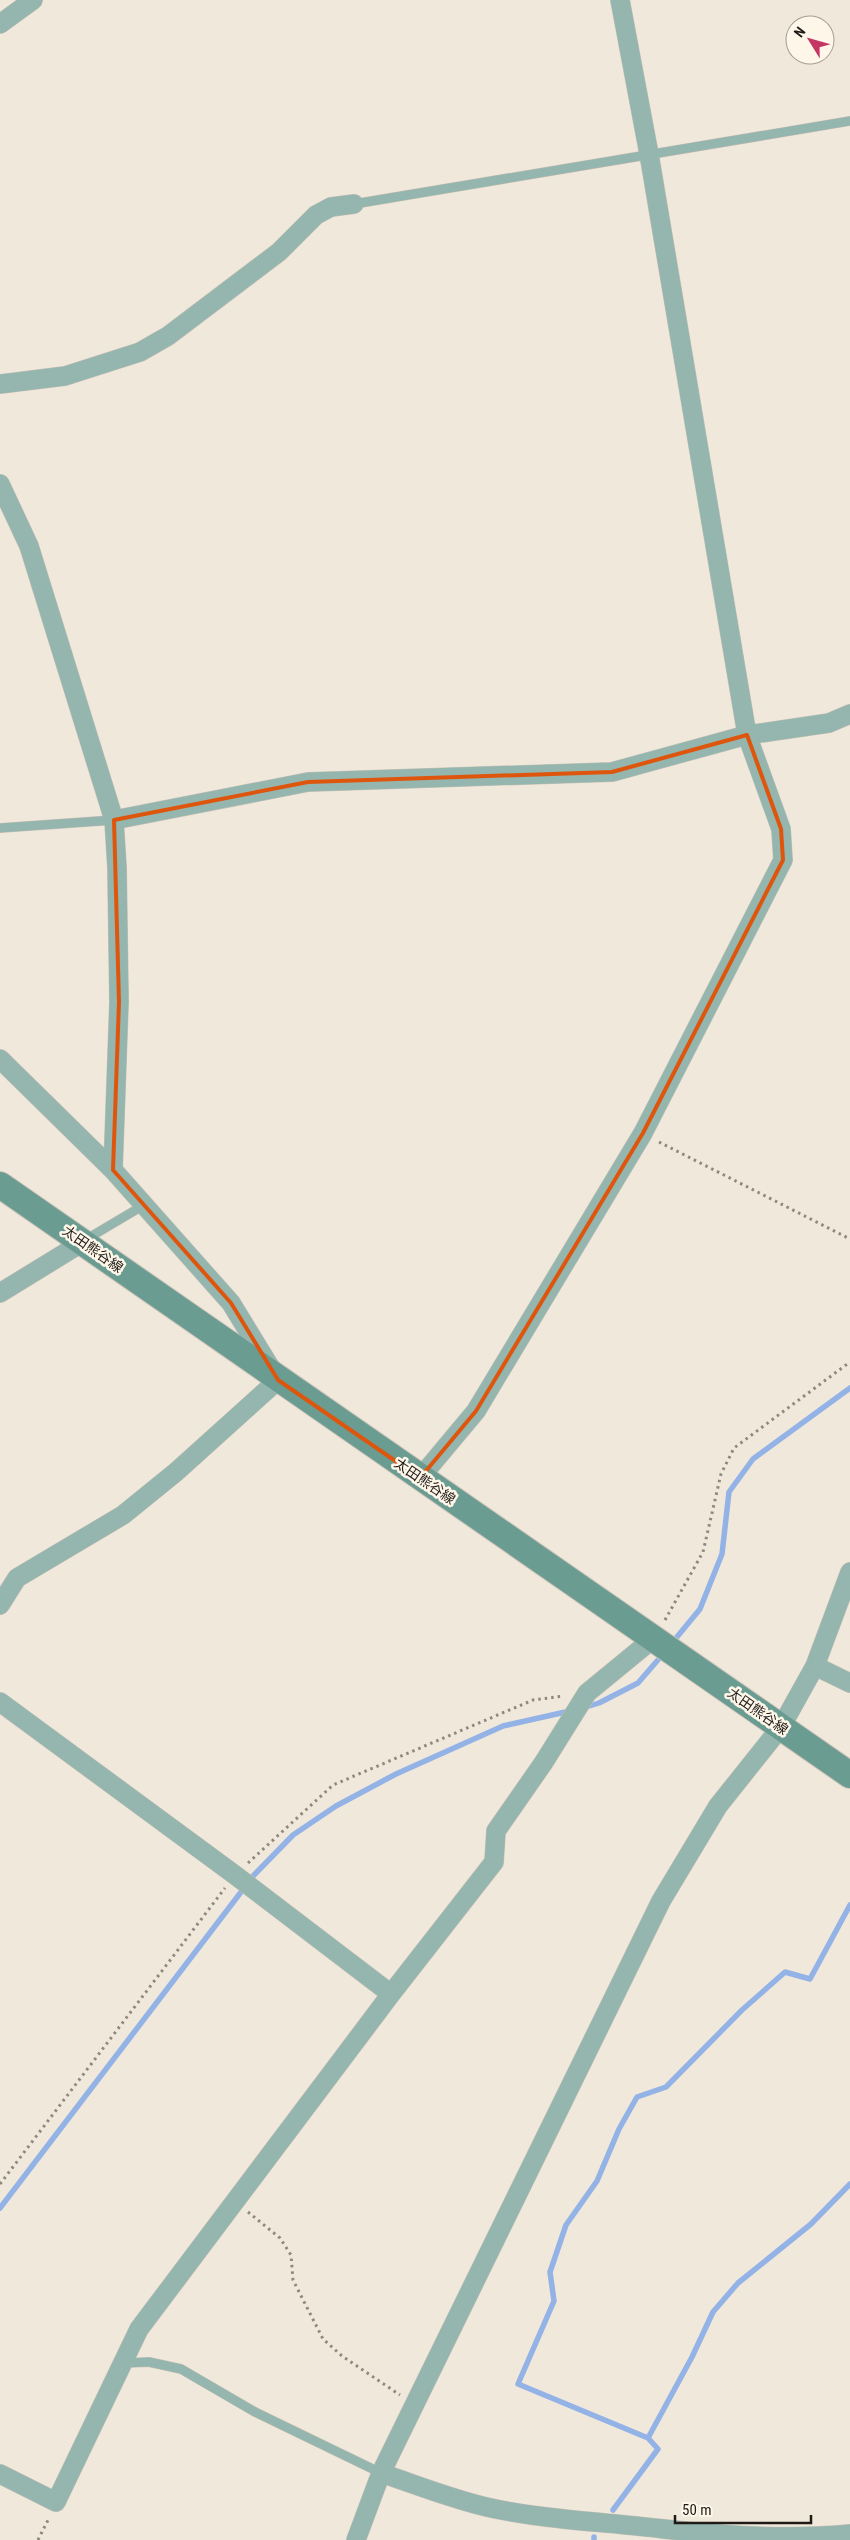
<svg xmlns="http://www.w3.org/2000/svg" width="850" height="2540" viewBox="0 0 850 2540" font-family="'Roboto Condensed','Noto Sans JP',sans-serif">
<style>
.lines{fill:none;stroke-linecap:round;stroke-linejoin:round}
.stream{stroke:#93b2e6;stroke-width:5.5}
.lane-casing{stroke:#cbc3b9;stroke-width:10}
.street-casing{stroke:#cbc3b9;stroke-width:20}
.secondary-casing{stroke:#cbc3b9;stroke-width:28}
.path{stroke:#8e887f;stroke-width:3;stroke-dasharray:2.5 4;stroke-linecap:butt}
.lane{stroke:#95b6ae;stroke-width:9}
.street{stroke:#95b6ae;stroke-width:19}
.secondary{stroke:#6a9c91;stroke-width:26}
.marked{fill:none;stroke:#de560d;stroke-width:4;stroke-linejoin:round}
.labels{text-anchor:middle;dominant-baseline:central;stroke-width:5;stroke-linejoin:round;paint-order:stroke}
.street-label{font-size:14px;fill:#1e1b17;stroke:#fef6e9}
</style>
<rect width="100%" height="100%" fill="#f1e8dc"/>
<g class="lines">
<!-- stream -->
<path class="stream" d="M672,1643L700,1609L722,1554L729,1492L753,1459L850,1388
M583,1708L599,1703L638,1683L663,1654
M0,2208L254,1875L293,1835L336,1806L396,1774L503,1726L570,1711
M648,2438L692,2357L713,2312L738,2283L811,2224L850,2184
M613,2510L658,2449L648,2438L518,2384L554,2301L550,2272L566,2225L597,2181L619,2129L637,2097L666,2087L742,2010L785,1972L810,1979L850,1905
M594,2540V2537"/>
<!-- lane casing -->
<g class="lane-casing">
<path id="lane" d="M354,204L850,121
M0,828L114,820
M85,1240L144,1205
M124,2363L149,2362L181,2369L255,2412L381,2473"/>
</g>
<!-- street casing -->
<g class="street-casing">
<path id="street" d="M0,24L33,0
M0,384L65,376L140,352L168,336L279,252L316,215L331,207L354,204
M0,484L29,546L114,820L117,868L119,1002L113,1170
M114,820L308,782L612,772L747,735L829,723L850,714
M0,1059L113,1170L231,1303L278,1380L176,1472L123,1515L17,1578L0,1605
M0,1293L83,1242
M420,1478L476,1411L643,1133L783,860L781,829L747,735L649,154L620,0
M815,1666L850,1683
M0,1702L235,1875L391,1994
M381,2473C417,2485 454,2500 491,2508C548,2520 606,2522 664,2529C725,2536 789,2540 850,2534
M0,2474L56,2502L139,2329L391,1994L494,1862L496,1831L544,1762L587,1693L654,1638
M356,2540L381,2473L661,1901L718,1806L781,1727L815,1666L850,1572"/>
</g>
<!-- secondary casing -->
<g class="secondary-casing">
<path id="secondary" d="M0,1185L850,1775"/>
</g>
<!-- path -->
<path class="path" d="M659,1142L850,1239
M665,1620L703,1552L721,1474L734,1448L850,1362
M248,1863L333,1785L533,1700L564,1696
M0,2184L225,1888
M248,2212L280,2238L291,2255L293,2280L323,2339L342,2356L400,2395
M38,2540L49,2518"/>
<!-- lane -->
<use href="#lane" class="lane"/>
<!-- street -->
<use href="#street" class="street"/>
<!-- secondary -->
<use href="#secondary" class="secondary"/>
</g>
<!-- marked area -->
<path class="marked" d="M747,735L781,829L783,860L643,1133L476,1411L420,1478L278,1380L231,1303L113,1170L119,1002L114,820L308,782L612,772Z"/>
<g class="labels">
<!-- street labels -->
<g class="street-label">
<text transform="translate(93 1249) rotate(35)">太田熊谷線</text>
<text transform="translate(425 1481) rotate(34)">太田熊谷線</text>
<text transform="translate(758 1711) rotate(35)">太田熊谷線</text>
</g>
</g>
<!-- north arrow -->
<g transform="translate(810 40) rotate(307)"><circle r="24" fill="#fef6e9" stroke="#a49e95"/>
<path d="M0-4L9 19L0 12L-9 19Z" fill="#c33664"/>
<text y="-8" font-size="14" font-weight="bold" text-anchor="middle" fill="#1e1b17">N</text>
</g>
<!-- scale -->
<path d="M675 2515v8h136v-8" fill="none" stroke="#1e1b17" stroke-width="2.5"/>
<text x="682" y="2515" font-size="15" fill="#1e1b17" stroke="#fef6e9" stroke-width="4" paint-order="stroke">50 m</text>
</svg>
